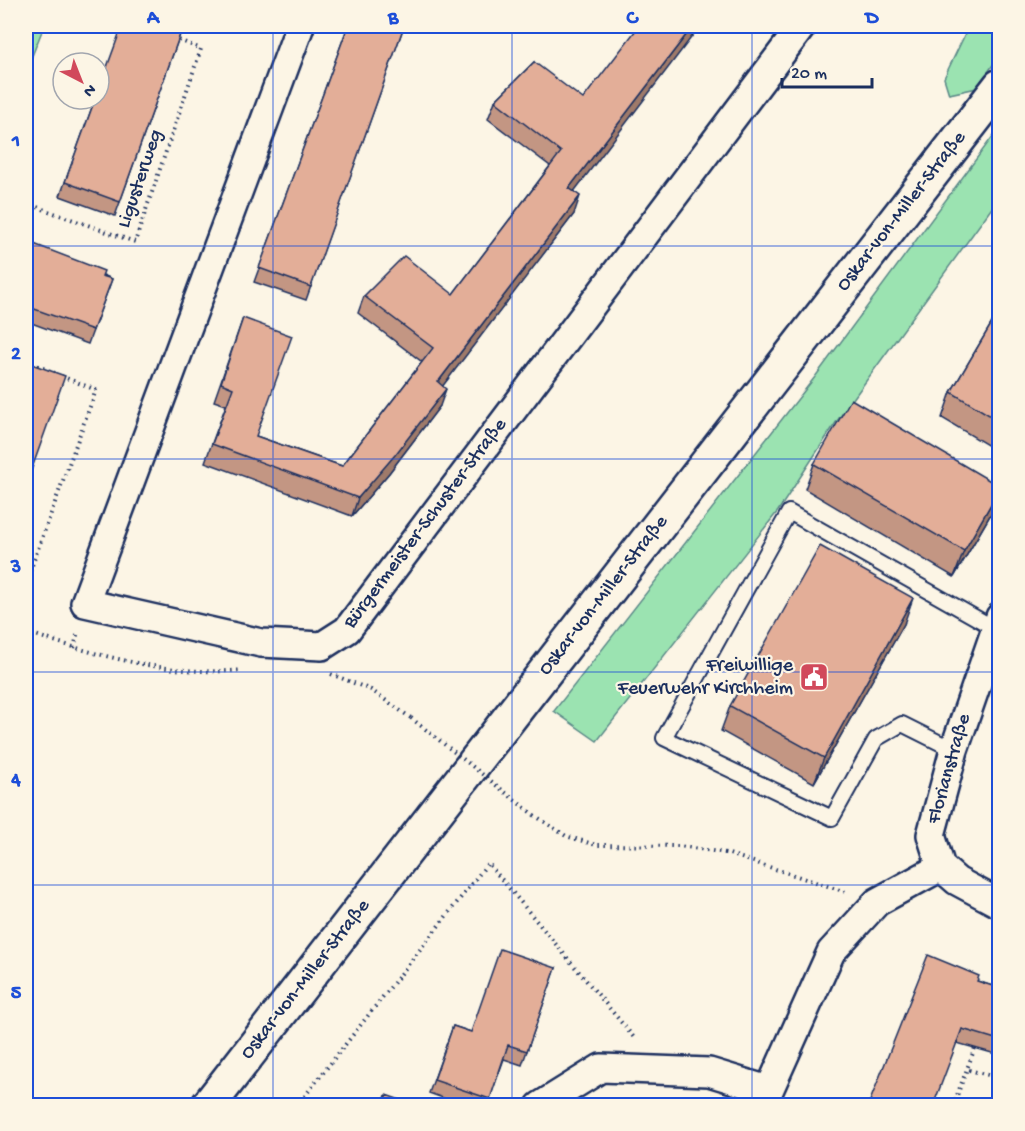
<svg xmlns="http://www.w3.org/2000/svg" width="1025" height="1131" viewBox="0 0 1025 1131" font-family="'Gochi Hand',sans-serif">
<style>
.green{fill:#9be3b1;stroke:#5b8988;stroke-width:1.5}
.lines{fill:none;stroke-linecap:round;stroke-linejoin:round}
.lane-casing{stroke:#1b2f5e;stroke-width:18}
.street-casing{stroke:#1b2f5e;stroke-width:32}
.secondary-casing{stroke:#1b2f5e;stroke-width:38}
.path{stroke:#1b2f5e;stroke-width:4;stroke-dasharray:1.5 4.5;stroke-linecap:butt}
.lane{stroke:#fcf5e5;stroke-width:14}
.street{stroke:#fcf5e5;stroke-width:27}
.secondary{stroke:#fcf5e5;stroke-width:33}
.path-bridge{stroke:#1b2f5e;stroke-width:4;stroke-dasharray:1.5 4.5;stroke-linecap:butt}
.wall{fill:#c39683;stroke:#1b2f5e;stroke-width:1.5}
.shaded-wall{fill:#9f7a6a;stroke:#1b2f5e;stroke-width:1.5}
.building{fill:#e3ae98;stroke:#1b2f5e;stroke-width:1.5}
.grid{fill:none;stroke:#1d4ed8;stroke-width:1.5;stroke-opacity:0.55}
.labels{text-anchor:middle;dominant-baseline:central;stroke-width:4.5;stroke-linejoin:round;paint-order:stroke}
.street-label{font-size:20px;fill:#1b2f5e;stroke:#fcf5e5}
.poi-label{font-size:20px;fill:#1b2f5e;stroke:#fcf5e5;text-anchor:end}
.neatline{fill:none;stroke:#1d4ed8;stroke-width:2}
.grid-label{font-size:20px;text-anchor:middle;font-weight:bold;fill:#1d4ed8}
</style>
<rect width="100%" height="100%" fill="#fcf5e5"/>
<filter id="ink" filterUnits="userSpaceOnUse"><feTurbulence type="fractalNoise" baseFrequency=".0167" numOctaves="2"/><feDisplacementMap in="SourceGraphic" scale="12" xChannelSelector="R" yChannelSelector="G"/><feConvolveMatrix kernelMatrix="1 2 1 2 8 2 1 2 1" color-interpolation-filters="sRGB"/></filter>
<g filter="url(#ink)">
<!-- green -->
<path class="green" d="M26,26H44L28,66L26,65Z
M969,26H999V56L977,88L949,94L944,78Z
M999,128V198L837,421L778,511L597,741L554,711L815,377Z"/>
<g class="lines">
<!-- lane casing -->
<g class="lane-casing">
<path id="lane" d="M954,750L902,724L876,739L832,818L664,738L789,512L994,628"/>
</g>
<!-- street casing -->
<g class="street-casing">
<path id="street" d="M300,26L85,603L261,643L322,646L347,630L802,26
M941,867L957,881L1000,904
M540,1106L601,1068L709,1072L768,1090
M762,1106L831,952L877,902L941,867L931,835L954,750L1000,617"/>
</g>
<!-- secondary casing -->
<g class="secondary-casing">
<path id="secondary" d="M208,1106L1000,86"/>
</g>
<!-- path -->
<path class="path" d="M26,203L135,242L201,49L176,39
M26,361L55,373
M26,582L96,390L61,376
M26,632C96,655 169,677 243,670
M74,648L78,631
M331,674L371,690L411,718
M534,815L566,836L596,845L679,846L726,853L849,893
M994,989L1000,973
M969,1070L1000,1078
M297,1106L488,863L636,1040
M953,1106L976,1045"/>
<!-- lane -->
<use href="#lane" class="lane"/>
<!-- street -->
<use href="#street" class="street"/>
<!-- secondary -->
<use href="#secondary" class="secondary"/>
<!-- path-bridge -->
<path class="path-bridge" d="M411,718L534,815"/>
</g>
<!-- wall -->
<path class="wall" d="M183,26L115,216L60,196L95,99Z
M189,26H201L200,29Z
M348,26H404L306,300L254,282Z
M534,62L573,191L574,214L442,386L440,406L389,473L352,516L205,462L226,405L214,401L243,318L256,436L342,466L422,362L358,313L364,296L453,294L550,166L488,119L495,101Z
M26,241L112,279L88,344L26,321Z
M999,311V452L942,418L951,392Z
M814,464L992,512L954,577L805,489Z
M904,624L814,783L721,731L730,706Z
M556,968L522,1065L504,1059L487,1106H465L429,1093L453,1026L471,1032Z
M977,981L999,988V1055L957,1043Z"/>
<!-- shaded-wall -->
<path class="shaded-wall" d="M693,26H700L563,206L569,188Z
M580,196L574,214L432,400L438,382Z
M446,389L440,406L389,473L352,516L358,498Z
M999,490L992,512L954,577L964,551Z
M913,598L904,624L814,783L824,758Z"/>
<!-- building -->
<path class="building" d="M122,26H183L120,202L65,182L95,99H99V89Z
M348,26H404L311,287L259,268Z
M639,26H693L569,188L580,196L438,382L446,389L395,455L358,498L212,444L233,388L221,383L243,318L292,336L256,436L342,466L433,348L364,296L404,256L453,294L561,152L495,101L534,62L583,99Z
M26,241L104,271L102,276L112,279L93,330L26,306Z
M999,311V421L951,392Z
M26,362L65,376L26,485Z
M851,399L999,486V490L964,551L814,464Z
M820,546L913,598L824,758L730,706Z
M500,949L556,968L527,1051L508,1045L490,1099L434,1080L453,1026L471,1032Z
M928,955L979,976L977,981L999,988V1040L962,1029L933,1106H868Z
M386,1095L418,1106H383Z
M680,1099L694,1106H677Z"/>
</g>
<!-- grid -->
<path class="grid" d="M273,26V1106M512,26V1106M752,26V1106M26,246H1000M26,459H1000M26,672H1000M26,885H1000"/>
<!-- icons -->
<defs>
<g id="civic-square" transform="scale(1.5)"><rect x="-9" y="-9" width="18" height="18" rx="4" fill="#d1495b" stroke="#fcf5e5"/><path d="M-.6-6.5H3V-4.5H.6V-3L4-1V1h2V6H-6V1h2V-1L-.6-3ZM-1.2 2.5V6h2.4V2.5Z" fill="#fff"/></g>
</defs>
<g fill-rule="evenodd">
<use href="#civic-square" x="814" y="677"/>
</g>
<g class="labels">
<!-- street labels -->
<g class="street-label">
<text transform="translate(141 179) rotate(-71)">Ligusterweg</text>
<text transform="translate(902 212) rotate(-52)">Oskar-von-Miller-Straße</text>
<text transform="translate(426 524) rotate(-53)">Bürgermeister-Schuster-Straße</text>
<text transform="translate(604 596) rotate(-52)">Oskar-von-Miller-Straße</text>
<text transform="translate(950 769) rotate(-74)">Florianstraße</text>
<text transform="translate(306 980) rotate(-52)">Oskar-von-Miller-Straße</text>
</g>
<!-- poi labels -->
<g class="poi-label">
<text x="793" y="666">Freiwillige<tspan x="793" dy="23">Feuerwehr Kirchheim</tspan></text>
</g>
</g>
<!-- margin -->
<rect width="1025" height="1131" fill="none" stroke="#fcf5e5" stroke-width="66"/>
<!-- north arrow -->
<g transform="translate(81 81) rotate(138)"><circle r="28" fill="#fcf5e5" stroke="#a2a6af" stroke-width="1.5"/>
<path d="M0-4.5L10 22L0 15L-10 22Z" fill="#d1495b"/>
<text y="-9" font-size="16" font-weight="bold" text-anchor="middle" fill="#1b2f5e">N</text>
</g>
<!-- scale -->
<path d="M782 78v9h90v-9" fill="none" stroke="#1b2f5e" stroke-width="3"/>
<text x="791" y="78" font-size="18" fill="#1b2f5e" stroke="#fcf5e5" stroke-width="4.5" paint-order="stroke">20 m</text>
<rect x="33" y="33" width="959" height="1065" class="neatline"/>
<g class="grid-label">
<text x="153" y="23">A</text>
<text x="393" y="23">B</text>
<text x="632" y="23">C</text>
<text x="872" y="23">D</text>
<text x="16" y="146">1</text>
<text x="16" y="359">2</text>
<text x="16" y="572">3</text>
<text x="16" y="785">4</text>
<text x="16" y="998">5</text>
</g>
</svg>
